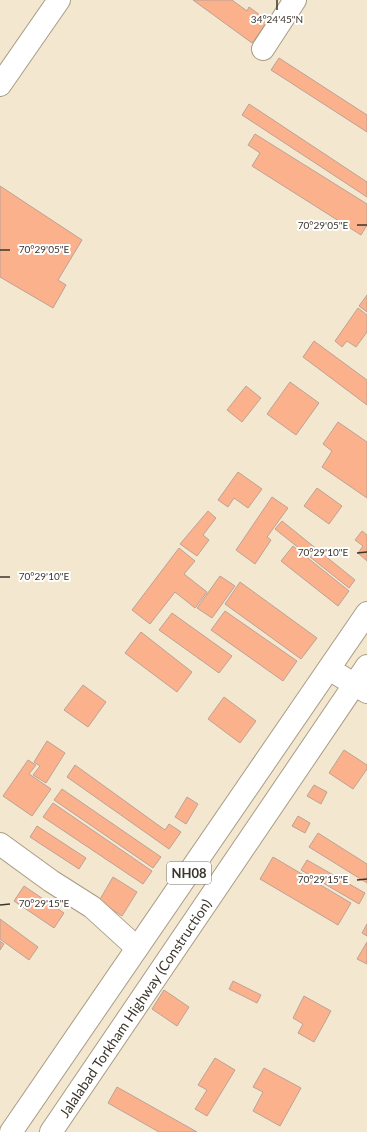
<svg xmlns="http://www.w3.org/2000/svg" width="367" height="1132" viewBox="0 0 367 1132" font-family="Lato,sans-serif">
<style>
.building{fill:#fbb18c;stroke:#bca296}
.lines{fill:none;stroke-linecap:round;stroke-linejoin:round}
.minor-casing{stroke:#a89c85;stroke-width:24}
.highway-casing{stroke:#a89c85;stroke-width:24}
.minor{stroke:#fff;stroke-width:22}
.highway{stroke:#fff;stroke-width:22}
.ticks{fill:none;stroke:#3b362c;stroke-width:1.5}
.labels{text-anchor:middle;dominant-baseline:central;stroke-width:4;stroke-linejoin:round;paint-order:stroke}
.shield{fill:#fff;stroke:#76726b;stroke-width:1}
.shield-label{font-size:13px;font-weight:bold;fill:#3b362c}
.street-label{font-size:14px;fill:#3b362c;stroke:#fff}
.ticks-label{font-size:10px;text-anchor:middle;fill:#3b362c;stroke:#fff;stroke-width:4;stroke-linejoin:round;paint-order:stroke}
</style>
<rect width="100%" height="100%" fill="#f4e7cf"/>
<!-- building -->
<path class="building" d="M193,0H232L247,11L249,7L268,21L252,43Z
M279,58L367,115V132L271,70Z
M249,104L367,182V197L242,115Z
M255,134L367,204V225L361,235L252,166L260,153L248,145Z
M0,186L82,240L58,280L66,285L53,308L0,277Z
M367,295V312L359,306Z
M358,308L367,315V332L356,347L347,341L342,347L335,341Z
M314,341L367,380V405L303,357Z
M290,382L319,403L296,435L267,414Z
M246,386L261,398L242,422L227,410Z
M338,422L367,442V498L322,467L332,451L323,444Z
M238,472L262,489L248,508L234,498L228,507L218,500Z
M317,488L342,506L329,524L304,506Z
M272,497L288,508L267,537L271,540L255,564L236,550Z
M208,511L216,518L203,535L209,540L197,556L180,544Z
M282,521L355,580L349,588L275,529Z
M362,531L367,535V561L358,553L363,546L355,540Z
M293,546L349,591L338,606L281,561Z
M179,548L195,561L184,574L207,592L195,608L175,592L150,624L132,610Z
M220,576L235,586L212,618L197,608Z
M240,582L317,638L301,659L225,604Z
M225,611L297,661L283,681L211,630Z
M172,613L232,656L219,673L159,630Z
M141,632L192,672L177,692L125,653Z
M83,685L106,702L88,727L64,710Z
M224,697L256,721L240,743L208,719Z
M47,741L65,753L46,783L33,775L40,766L34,762Z
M344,750L367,765V769L353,789L329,773Z
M28,760L36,765L29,774L51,789L32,816L3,796Z
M75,765L165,830L169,824L181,832L169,849L67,777Z
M314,785L327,792L321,804L307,796Z
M62,789L161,857L153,868L54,800Z
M187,797L198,804L186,824L175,817Z
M53,803L152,871L143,884L43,817Z
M298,816L310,823L305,833L292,826Z
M37,826L86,858L79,869L30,837Z
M318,833L367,864V883L309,847Z
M273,857L351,903L338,925L260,879Z
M307,860L365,893L359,904L301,870Z
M113,877L137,892L122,916L99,901Z
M24,886L64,913L54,928L14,901Z
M0,919L38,947L29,960L0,939Z
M367,924V936L362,933Z
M0,941L4,944L0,950Z
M367,942V964L357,959Z
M233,981L261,995L257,1003L229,989Z
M164,990L189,1007L177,1026L152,1009Z
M304,996L331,1011L314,1042L298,1033L303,1024L293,1018Z
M215,1058L235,1070L207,1116L195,1109L207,1090L198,1085Z
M264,1068L301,1088L280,1126L253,1111L263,1092L253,1087Z
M117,1087L197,1132H159L108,1103Z"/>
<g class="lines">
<!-- minor casing -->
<g class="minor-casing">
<path id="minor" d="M263,49L295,0
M0,85L59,0
M329,669L367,692
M0,844L51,881L92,907L137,948"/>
</g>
<!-- highway casing -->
<g class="highway-casing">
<path id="highway" d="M11,1132L367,613
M51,1132L367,666"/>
</g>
<!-- minor -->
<use href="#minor" class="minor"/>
<!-- highway -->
<use href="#highway" class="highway"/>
</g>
<!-- ticks -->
<path class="ticks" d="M277,0V10M357,225H367M0,250H10M357,553L367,552M0,577H10M357,880L367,879M0,905L10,904"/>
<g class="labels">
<!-- shield labels -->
<rect class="shield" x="167" y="862" width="44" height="22" rx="3"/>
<g class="shield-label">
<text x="189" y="873">NH08</text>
</g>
<!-- street labels -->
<g class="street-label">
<text transform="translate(135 1008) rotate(-56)">Jalalabad Torkham Highway (Construction)</text>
</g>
</g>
<g class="ticks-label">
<text x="277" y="23">34°24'45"N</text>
<text x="323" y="229">70°29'05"E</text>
<text x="44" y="253">70°29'05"E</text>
<text x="323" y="556">70°29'10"E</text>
<text x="44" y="580">70°29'10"E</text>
<text x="323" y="883">70°29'15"E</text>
<text x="44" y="907">70°29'15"E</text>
</g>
</svg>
